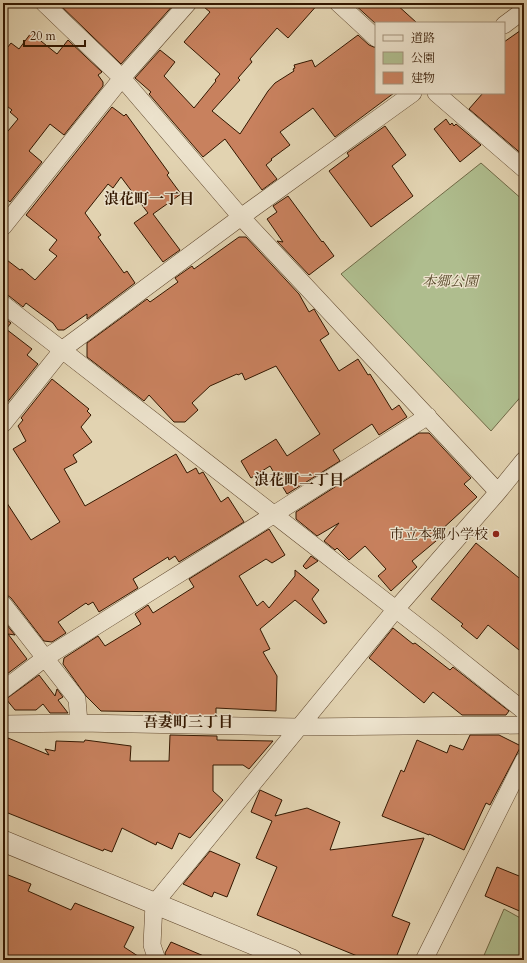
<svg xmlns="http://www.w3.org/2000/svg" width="527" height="963" viewBox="0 0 527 963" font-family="Cardo,'Noto Serif JP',serif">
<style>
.green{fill:#afbd8e;stroke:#716a47}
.building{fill:#c8815e;stroke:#331700}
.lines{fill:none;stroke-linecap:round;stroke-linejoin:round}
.minor-casing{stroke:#5f462c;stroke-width:18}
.tertiary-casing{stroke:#5f462c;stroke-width:22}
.minor{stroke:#ece2cc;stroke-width:17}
.tertiary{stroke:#ece2cc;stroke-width:21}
.poi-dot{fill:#8f2418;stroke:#ece2cc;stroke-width:1.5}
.labels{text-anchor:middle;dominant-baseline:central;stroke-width:3;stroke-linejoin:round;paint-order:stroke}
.park-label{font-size:14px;font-style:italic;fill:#58492b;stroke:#ece2cc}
.poi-label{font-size:14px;fill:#331700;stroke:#ece2cc;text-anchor:end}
.neighbourhood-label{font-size:15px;font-weight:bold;fill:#331700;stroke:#ece2cc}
</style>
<rect width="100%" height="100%" fill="#e2d3b1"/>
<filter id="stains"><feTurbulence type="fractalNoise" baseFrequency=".005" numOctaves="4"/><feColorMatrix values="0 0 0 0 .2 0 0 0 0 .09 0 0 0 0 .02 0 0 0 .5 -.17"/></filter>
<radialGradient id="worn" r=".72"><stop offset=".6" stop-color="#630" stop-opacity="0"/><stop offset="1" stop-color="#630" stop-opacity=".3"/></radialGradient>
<!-- green -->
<path class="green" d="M481,163L524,201V393L491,431L341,274Z
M504,909L524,920V960H482Z"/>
<!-- building -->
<path class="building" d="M58,3H175L121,64Z
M199,3H319L288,38L277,28L250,59L252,62L238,78L240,80L212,111L240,134L268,91L275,83L294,71L293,69L295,68L294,65L312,60L315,67L358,35L369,45L376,48V93H394L335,137L313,108L280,132L290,145L271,159L272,160L266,165L277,179L262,190L225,139L203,157L149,94L151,92L135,78L160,50L175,62L164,76L194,108L216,81L215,80L220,74L184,42L210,12Z
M353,3H395L417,23H376V24Z
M524,28V156L469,109L483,93H504V42Z
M31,33L57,54L68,40L102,72L98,75L103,82V86L64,135L50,124L29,151L42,162L10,202L3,196V137L18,119L10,112L12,110L3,103V53L11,43L19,49Z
M112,107L124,116L126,114L169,173L167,175L181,194L153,214L180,250L163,262L134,223L148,213L121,177L113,188L108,184L85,213L101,235L98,237L124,273L127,271L135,283L87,319V314L64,330H58L53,323L26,303L23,307L9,296L3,294V257L20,270L22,269L35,280L57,256L49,250L57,240L26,215Z
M446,119L450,125L452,123L454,126L456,124L481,145L460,162L434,129Z
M385,126L406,155L392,166L413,196L371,227L329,171L349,156L347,153Z
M288,196L322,242L323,241L334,256L309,275L277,241L283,242L267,219L277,212L273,206Z
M239,237H246L299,294L309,312L314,309L329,334L320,340L339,371L358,359L368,375L370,374L392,410L399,405L407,417L379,435L372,424L333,450L340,461L287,494L270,466L251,478L241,461L276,439L287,456L320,434L276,366L245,380L242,373L238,375L237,374L210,386L192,403L198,410L185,422H174L149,395L144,401L87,357V343L147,299L150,302L178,282L175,278L192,266L194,269Z
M3,317L11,323L6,329L32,349L27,355L38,364L5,405L3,403Z
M52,379L89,409L87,411L91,415L81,427L92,442L73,455L77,462L64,469L85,506L176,454L187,473L196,468L199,474L203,472L221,502L228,497L244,522L179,562L175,556L169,560L168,557L133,579L138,588L99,612L93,602L88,605L86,603L58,622L66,633L52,642L44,641L11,598L7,595L3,594V497L31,540L60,522L13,449L26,441L18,426L23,420L21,418Z
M419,433H429L471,478L464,484L477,497L439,532L442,536L412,561L417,567L391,591L378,576L386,569L365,546L349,560L337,548L335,550L324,541L339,523L317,536L296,519V512Z
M269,529L285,555L272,563L266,559L239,576L257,606L263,601L269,608L295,576V570L319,590L312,599L327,622L324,624L295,600L260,629L270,649L263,652L277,676L276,711L216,708V716L170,715V712L101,711L86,696L63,664L64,658L98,636L105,646L141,624L135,614L148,605L153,613L194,587L189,579Z
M476,543L524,582V654L488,625L477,639L461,626L463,624L431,599Z
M311,556L318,561L306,569L303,566Z
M3,620L15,635L8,634L27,659L3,677Z
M393,628L413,644L415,643L450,670L453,667L509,711L506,715H462L433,692L424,703L369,658Z
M39,675L55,696L57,689L63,697L58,700L68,713H50L43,704L36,710H15L6,699Z
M170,735L217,736V740L273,741L249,769L243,765H213V791L223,800L190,838L179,833L172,849L157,842L156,845L122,828L112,852L104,849L103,851L3,811V750L8,738L49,755L45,749L55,751L56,741L84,742L85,740L131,746L130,761H169Z
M470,735H499L521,746L490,805L486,803L464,850L429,834V835L382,816L401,770L404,772L417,740L447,753L450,745L463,750Z
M260,790L282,800L275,816L307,808L340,822L330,850L424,838L392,916L410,923L395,960H367L257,915L277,867L256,858L272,821L251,812Z
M210,851L240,864L227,897L214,892L212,897L183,884Z
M497,867L524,878V913L485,896Z
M3,873L31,884L28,891L71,910L75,903L134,927L124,947L144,960H109L108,957L98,960H3Z
M171,942L213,960H167L165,953Z"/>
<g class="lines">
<!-- minor casing -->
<g class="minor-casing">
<path id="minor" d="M44,3L122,78L241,217L498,492
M338,3L376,38
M504,25L524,10
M436,93L524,169
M3,227L122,78L188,3
M3,304L434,639L524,711
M3,424L63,349L241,217L413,93
M3,604L77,699L79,723
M3,690L45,658L273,515L428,416
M3,724L79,723L299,727L524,725
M157,960L152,945L154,904L396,609L498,492L524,460
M424,960L524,760"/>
</g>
<!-- tertiary casing -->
<g class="tertiary-casing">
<path id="tertiary" d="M3,841L292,960"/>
</g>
<!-- minor -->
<use href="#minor" class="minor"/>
<!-- tertiary -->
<use href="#tertiary" class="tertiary"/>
</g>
<!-- markers -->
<circle class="poi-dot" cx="496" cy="534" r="4"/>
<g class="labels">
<!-- park labels -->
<g class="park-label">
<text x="450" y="281">本郷公園</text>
</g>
<!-- poi labels -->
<g class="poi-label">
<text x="488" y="534">市立本郷小学校</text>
</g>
<!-- neighbourhood labels -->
<g class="neighbourhood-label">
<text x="149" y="199">浪花町一丁目</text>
<text x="299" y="480">浪花町二丁目</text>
<text x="188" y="722">吾妻町三丁目</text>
</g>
</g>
<!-- margin -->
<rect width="527" height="963" fill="none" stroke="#e2d3b1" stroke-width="16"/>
<rect x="4" y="4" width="519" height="955" fill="none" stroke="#331700" stroke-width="2"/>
<rect x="8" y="8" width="511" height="947" fill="none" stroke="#331700"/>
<!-- legend -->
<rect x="375" y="22" width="130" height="72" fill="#ece2cc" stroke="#a2917a"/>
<rect x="383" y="35" width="20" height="6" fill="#ece2cc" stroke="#a2917a"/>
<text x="411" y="42" font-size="12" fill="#331700">道路</text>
<rect x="383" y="52" width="20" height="12" fill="#afbd8e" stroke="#a2917a"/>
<text x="411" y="62" font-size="12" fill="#331700">公園</text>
<rect x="383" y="72" width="20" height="12" fill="#c8815e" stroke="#a2917a"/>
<text x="411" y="82" font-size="12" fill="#331700">建物</text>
<!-- scale -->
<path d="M24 40v6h61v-6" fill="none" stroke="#331700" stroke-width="2"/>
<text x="30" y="40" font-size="12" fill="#331700" stroke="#ece2cc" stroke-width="3" paint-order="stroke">20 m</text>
<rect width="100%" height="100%" filter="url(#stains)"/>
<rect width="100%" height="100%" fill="url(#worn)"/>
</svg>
